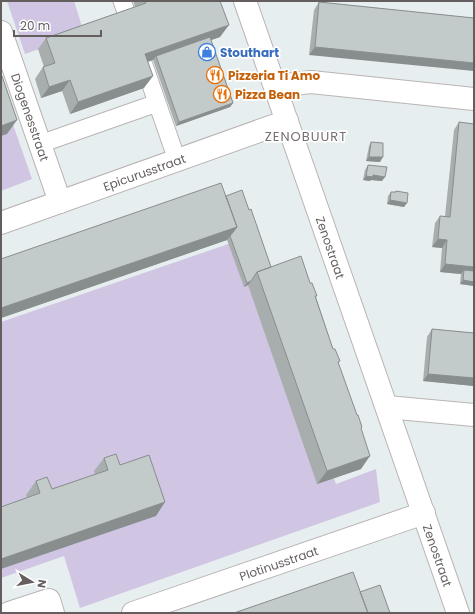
<svg xmlns="http://www.w3.org/2000/svg" width="475" height="614" viewBox="0 0 475 614" font-family="Poppins,sans-serif">
<style>
.green{fill:#d0c6e3}
.lines{fill:none;stroke-linecap:round;stroke-linejoin:round}
.lane-casing{stroke:#bab4b4;stroke-width:19}
.street-casing{stroke:#bab4b4;stroke-width:24}
.lane{stroke:#fff;stroke-width:17}
.street{stroke:#fff;stroke-width:22}
.wall{fill:#a8aeae}
.shaded-wall{fill:#888d8d}
.building{fill:#c3caca;stroke:#888d8d}
.labels{text-anchor:middle;dominant-baseline:central;stroke-width:3.5;stroke-linejoin:round;paint-order:stroke}
.shop-label{font-size:12px;font-weight:bold;fill:#366cbe;stroke:#fff;text-anchor:start}
.food-label{font-size:12px;font-weight:bold;fill:#c56008;stroke:#fff;text-anchor:start}
.street-label{font-size:12px;fill:#655e5f;stroke:#fff}
.neighbourhood-label{font-size:13px;letter-spacing:1px;fill:#776f71;stroke:#fff}
</style>
<rect width="100%" height="100%" fill="#e7eeef"/>
<!-- green -->
<path class="green" d="M7,1H74L84,33L25,54Z
M1,90L32,179L1,191Z
M237,241L264,283L336,484L376,469L380,502L80,608L64,556L1,578V322Z"/>
<g class="lines">
<!-- lane casing -->
<g class="lane-casing">
<path id="lane" d="M122,1L128,17
M144,65L177,160
M40,144L157,103"/>
</g>
<!-- street casing -->
<g class="street-casing">
<g id="street">
<path id="s1" d="M245,1L458,613"/>
<path id="s2" d="M1,32L60,202"/>
<path d="M276,86L311,82L474,99"/>
<path id="s3" d="M1,223L287,121"/>
<path d="M387,407L474,415"/>
<path d="M9,613L49,600L53,613"/>
<path id="s4" d="M133,613L424,513"/>
</g>
</g>
<!-- lane -->
<use href="#lane" class="lane"/>
<!-- street -->
<use href="#street" class="street"/>
</g>
<!-- wall -->
<path class="wall" d="M133,1H220V37L211,40L233,103L230,107L176,126L153,60L147,62L144,88L70,114L62,91L41,98L35,79L43,67H44L38,49L46,38L135,7Z
M319,2L474,18L309,55L314,10Z
M459,122L474,124V286L460,284L461,274L440,272L442,248L432,247L435,223L440,216H445L454,130Z
M371,142L380,162L366,161L369,146Z
M368,165L382,181L371,180L370,181L363,180L365,170Z
M396,191L404,207L387,204L388,196L391,192H395Z
M226,196L249,210L271,267L316,297L333,349L340,361L338,363L361,429V469L317,484L248,285L244,287L227,240L1,318Z
M432,329L474,333V386L423,381L427,337Z
M104,458L120,465L156,516L27,498L26,495L36,481L52,489L95,474L94,471Z"/>
<!-- shaded-wall -->
<path class="shaded-wall" d="M229,25L220,37L157,59L156,56L153,60L136,66L145,54Z
M315,47L474,63V71L309,55Z
M153,76L144,88L70,114L78,102Z
M70,80L62,91L41,98L49,87Z
M233,103L230,107L176,126L179,122Z
M17,120L7,134L1,136V126Z
M369,157H383L380,162L366,161Z
M373,175L385,177L382,181L371,180L370,181L363,180L366,176Z
M390,200L407,203L404,207L387,204Z
M237,227L227,240L1,318V308Z
M438,239L447,240L442,248L432,247Z
M445,264L474,267V275L464,270L461,274L440,272Z
M463,280L474,282V286L460,284Z
M251,281L248,285L244,287L247,283Z
M428,374L474,378V386L423,381Z
M370,456L361,469L317,484L327,471Z
M165,502L156,516L1,569V559Z"/>
<!-- building -->
<path class="building" d="M145,1H220L229,25L145,54L153,76L78,102L70,80L49,87L43,67L55,63L46,38L146,3Z
M319,2L474,18V63L315,47Z
M210,37L233,103L179,122L156,56Z
M2,76L17,120L1,126V77Z
M459,122L474,124V267L445,264L447,240L438,239L440,216L450,217Z
M371,142L383,143V157H369Z
M368,165L387,167L385,177L373,175V177L366,176Z
M221,183L237,227L1,308V259Z
M242,190L249,210L251,209L271,267L257,272L251,281L247,283L230,236L237,227L226,196Z
M396,191L408,193L407,203L390,200L391,192H396Z
M301,256L310,283H312L317,296H315L333,349H335L340,361L338,362L357,415H358L362,427L361,428L370,456L327,471L257,272Z
M464,270L474,271V282L463,280Z
M432,329L474,333V378L428,374Z
M116,454L120,465L149,455L165,502L1,559V507L40,493L36,481L47,477L52,489L108,470L104,458Z
M353,572L368,613H234Z
M380,585L390,613H368L360,592Z"/>
<!-- icons -->
<defs>
<g id="shop-ring" transform="scale(0.9)"><circle r="9.5" fill="#fff" stroke="#3f7fe0" stroke-width="1.5"/><path d="M-5-2.5h2.3a2.7 3.5 0 0 1 5.4 0H5L5.5 6h-11ZM-1.5-2.5h3a1.5 2.3 0 0 0-3 0Z" fill="#3f7fe0"/></g>
<g id="restaurant-ring" transform="scale(0.9)"><circle r="9.5" fill="#fff" stroke="#e8710a" stroke-width="1.5"/><path d="M-5-6h1v4h1v-4h1v4h1v-4h1v5L-1.5 .5V6h-2V.5L-5-1ZM5-6V6H3V1.5H1.5Q1.5-4 5-6Z" fill="#e8710a"/></g>
</defs>
<g fill-rule="evenodd">
<use href="#shop-ring" x="207" y="52"/>
<use href="#restaurant-ring" x="215" y="75"/>
<use href="#restaurant-ring" x="222" y="94"/>
</g>
<g class="labels">
<!-- shop labels -->
<g class="shop-label">
<text x="220" y="52">Stouthart</text>
</g>
<!-- food labels -->
<g class="food-label">
<text x="228" y="75">Pizzeria Ti Amo</text>
<text x="235" y="94">Pizza Bean</text>
</g>
<!-- street labels -->
<g class="street-label">
<text stroke="none"><textPath href="#s2" startOffset="90">Diogenesstraat</textPath></text>
<text stroke="none"><textPath href="#s3" startOffset="152">Epicurusstraat</textPath></text>
<text stroke="none"><textPath href="#s1" startOffset="261">Zenostraat</textPath></text>
<text stroke="none"><textPath href="#s1" startOffset="587">Zenostraat</textPath></text>
<text stroke="none"><textPath href="#s4" startOffset="154">Plotinusstraat</textPath></text>
</g>
<!-- neighbourhood labels -->
<g class="neighbourhood-label">
<text x="306" y="136">ZENOBUURT</text>
</g>
</g>
<!-- border -->
<rect width="475" height="614" fill="none" stroke="#655e5f" stroke-width="4"/>
<!-- north arrow -->
<g transform="translate(32 582) rotate(100)" stroke="#ffffff" stroke-width="3" paint-order="stroke">
<path d="M0-3L7 15L0 10L-7 15Z" fill="#655e5f"/>
<text y="-6" font-size="11" font-weight="bold" text-anchor="middle" fill="#655e5f">N</text>
</g>
<!-- scale -->
<path d="M14 30v6h87v-6" fill="none" stroke="#655e5f" stroke-width="2"/>
<text x="20" y="30" font-size="12" fill="#655e5f" stroke="#ffffff" stroke-width="3" paint-order="stroke">20 m</text>
</svg>
